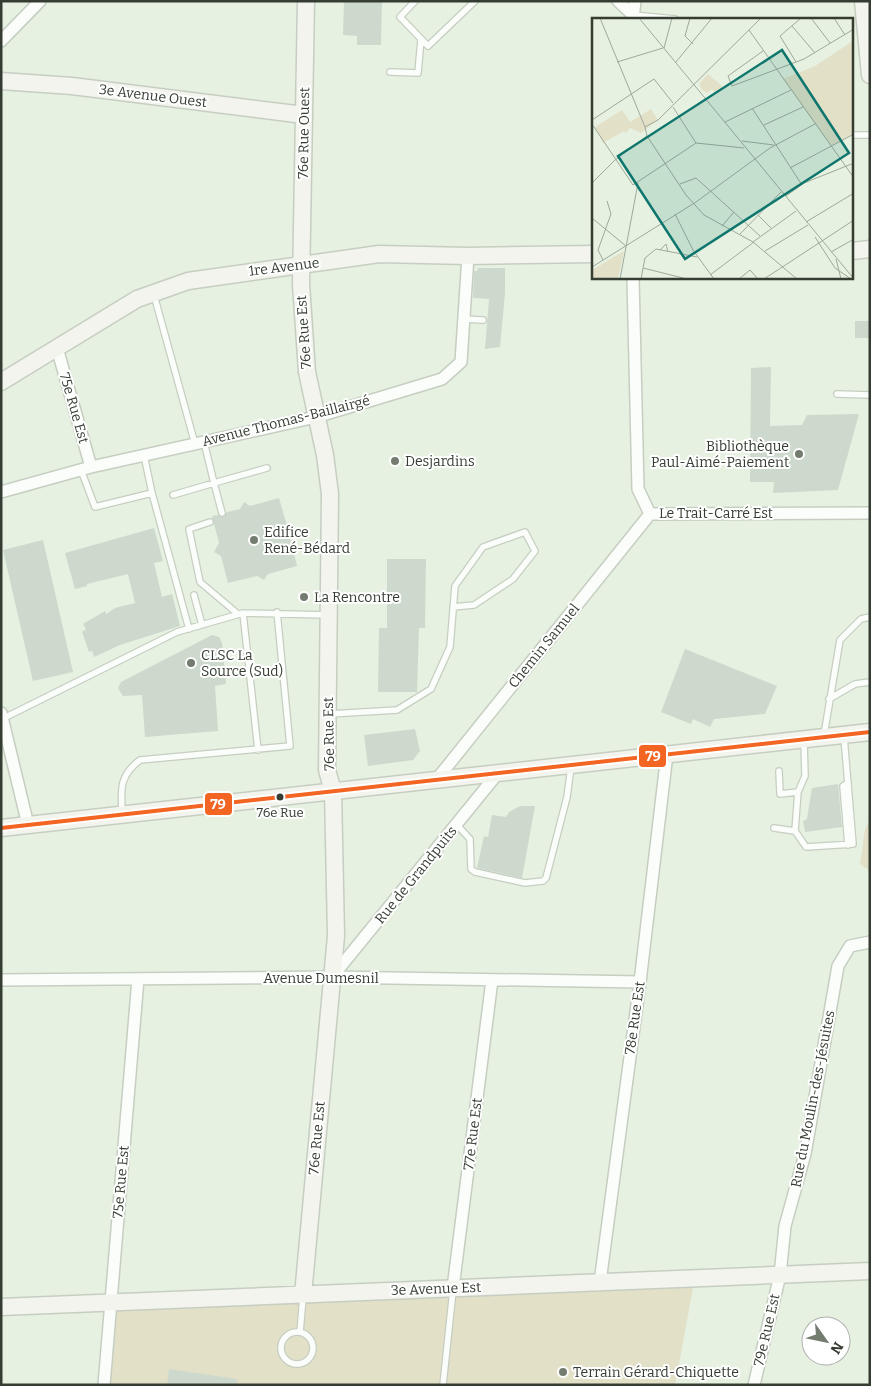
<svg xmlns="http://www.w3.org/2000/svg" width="871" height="1386" viewBox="0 0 871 1386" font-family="Bitter,serif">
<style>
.green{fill:#e3e0c8}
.building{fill:#cdd9cd}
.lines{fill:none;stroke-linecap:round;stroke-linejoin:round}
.lane-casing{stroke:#c6cec2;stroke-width:8}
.street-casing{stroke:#c6cec2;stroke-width:14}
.secondary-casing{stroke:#c6cec2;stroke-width:19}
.lane{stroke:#fbfdfa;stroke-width:5.5}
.street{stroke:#fbfdfa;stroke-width:11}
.secondary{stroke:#f3f4ed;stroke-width:16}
.bus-1-casing{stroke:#fff;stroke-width:8}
.bus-1{stroke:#f26522;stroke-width:4}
.poi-dot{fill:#737c6f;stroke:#fff;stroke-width:2}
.bus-dot{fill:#353d32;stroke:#fff;stroke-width:2}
.labels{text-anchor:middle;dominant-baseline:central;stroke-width:4;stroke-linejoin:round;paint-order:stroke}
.bus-label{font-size:13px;fill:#353d32;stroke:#fff}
.street-label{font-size:14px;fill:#353d32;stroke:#fff}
.poi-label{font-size:14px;fill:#353d32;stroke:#fff;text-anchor:start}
.inset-road{fill:none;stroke:#9fa99b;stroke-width:1}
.view{fill:#0f766e;fill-opacity:0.15;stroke:#0f766e;stroke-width:2.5}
.inset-edge{fill:none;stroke:#353d32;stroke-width:2.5}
.line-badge{stroke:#fff;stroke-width:2}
.badge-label{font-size:14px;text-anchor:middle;font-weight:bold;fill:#fff}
</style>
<rect width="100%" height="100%" fill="#e6f1e1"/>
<!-- green -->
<path class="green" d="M870,820V871L860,864L865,829Z
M695,1278L675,1385H104L111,1302Z"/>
<!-- building -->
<path class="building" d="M344,1H382L381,45H357V36L343,35Z
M478,268H505V293L500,347L485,349L489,299L473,298L474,271H477Z
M855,321H870V338H855Z
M771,367L770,426L802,425L807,415L859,414L838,490L773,493L774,482H750L751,368Z
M279,498L287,526L294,531L290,537L297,566L268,574L264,580L257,576L228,583L221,556L214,552L219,543L212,516L218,515L224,517L227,512L240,509L244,502L250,506Z
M154,528L163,561L154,563L162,597L172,594L180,626L120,645L94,657L92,651L89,652L82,632L86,629L83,624L105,611L106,614L115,608L135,603L128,574L87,584V586L75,589L65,553Z
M43,540L73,672L33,681L3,550Z
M387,559H426L425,628H419L417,692H378L379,628H387Z
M212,635L219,637L222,643L226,684L215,686L218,731L145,737L142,695L123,696L118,688L121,682Z
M685,649L777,686L765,714L714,719L710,727L693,719L691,724L661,712Z
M415,729L420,751L413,760L368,766L364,735Z
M838,784L842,827L805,832L803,821L807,819L812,788Z
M520,806H535L522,878L477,868L484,836L488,837L492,815L506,817L509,812Z
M169,1369L237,1379V1385H167Z"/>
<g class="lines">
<!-- lane casing -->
<g class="lane-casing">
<path id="lane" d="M415,1L400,17L428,46L475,1
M633,15L675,19
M390,72L418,73L421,39
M852,135H870
M154,295L195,444
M464,319L483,320
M837,394L870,395
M204,442L214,483L267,468
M81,470L95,507L152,493L144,455
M152,493L189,629
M173,495L214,483L222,513
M210,522L189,529L200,582L238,614
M194,595L202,625
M243,613L258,750
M829,699L855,684L870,682
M330,714L397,710L431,689L450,647L455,586L483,547L525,532L535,551L513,579L474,605L453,607
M2,719L177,632L243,613L327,615
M824,735L840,640L861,619L870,617
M779,771L780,794L798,792L805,776L804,741
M848,783L843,786L848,845
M798,791L795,831L806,847L853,844L844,737
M122,813C121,789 119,776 140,760L290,746L277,612
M457,825L470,839L471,869L475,872L525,883L543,881L546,878L567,797L571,767
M774,828L795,831
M300,1332L303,1297
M281 1348a16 16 0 1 1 32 0a16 16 0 1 1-32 0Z
M443,1385L453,1290"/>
</g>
<!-- street casing -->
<g class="street-casing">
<path id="street" d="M618,1L633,15
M633,19L635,1
M1,41L40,1
M633,278L638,489L650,514L870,513
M57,348L91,467
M1,492L91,467L316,417L442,379L461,362L468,256
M1,713L28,825
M437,779L650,514
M332,977L498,773
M1,980L332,977L640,982
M600,1282L640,982L667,754
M453,1288L492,980
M104,1385L138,979
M754,1385L780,1275L785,1226L805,1154L838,966L850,946L870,942"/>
</g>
<!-- secondary casing -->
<g class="secondary-casing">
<path id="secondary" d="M863,1L870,75
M1,81L72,86L304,115
M852,251L870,249
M1,382L137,299L188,281L379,254L468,256L594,254
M1,828L870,732
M303,1295L336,936L333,791L327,770L330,494L325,455L307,372L301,284L306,1
M1,1307L870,1271"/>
</g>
<!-- lane -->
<use href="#lane" class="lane"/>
<!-- street -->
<use href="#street" class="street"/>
<!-- secondary -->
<use href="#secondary" class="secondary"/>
<!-- bus-1 casing -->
<g class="bus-1-casing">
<path id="bus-1" d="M1,828L870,732"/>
</g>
<!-- bus-1 -->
<use href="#bus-1" class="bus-1"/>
</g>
<!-- markers -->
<g class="poi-dot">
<circle cx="799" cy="454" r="5"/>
<circle cx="395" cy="461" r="5"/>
<circle cx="254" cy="540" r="5"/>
<circle cx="304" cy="597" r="5"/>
<circle cx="191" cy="663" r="5"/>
<circle cx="563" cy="1372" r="5"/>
</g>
<circle class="bus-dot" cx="280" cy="797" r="4.5"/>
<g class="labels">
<!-- bus labels -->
<g class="bus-label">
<text x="280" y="812">76e Rue</text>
</g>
<!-- street labels -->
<g class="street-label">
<text transform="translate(153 96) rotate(7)">3e Avenue Ouest</text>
<text transform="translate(304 133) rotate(-89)">76e Rue Ouest</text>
<text transform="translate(284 267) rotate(-7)">1re Avenue</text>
<text transform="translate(304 332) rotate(-94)">76e Rue Est</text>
<text transform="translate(74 408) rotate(74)">75e Rue Est</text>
<text transform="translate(286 421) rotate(-14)">Avenue Thomas-Baillairgé</text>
<text x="716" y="513">Le Trait-Carré Est</text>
<text transform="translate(544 646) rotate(-51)">Chemin Samuel</text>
<text transform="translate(329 734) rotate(-91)">76e Rue Est</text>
<text transform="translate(416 875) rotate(-51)">Rue de Grandpuits</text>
<text x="321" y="978">Avenue Dumesnil</text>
<text transform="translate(635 1018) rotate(-82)">78e Rue Est</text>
<text transform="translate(813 1099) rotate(-79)">Rue du Moulin-des-Jésuites</text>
<text transform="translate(473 1134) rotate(-83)">77e Rue Est</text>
<text transform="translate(317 1138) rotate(-85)">76e Rue Est</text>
<text transform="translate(121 1182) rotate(-85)">75e Rue Est</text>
<text transform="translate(436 1289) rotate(-2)">3e Avenue Est</text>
<text transform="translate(767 1330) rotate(-77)">79e Rue Est</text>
</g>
<!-- poi labels -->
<g class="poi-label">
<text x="789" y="446" text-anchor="end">Bibliothèque<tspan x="789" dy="16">Paul-Aimé-Paiement</tspan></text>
<text x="405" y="461">Desjardins</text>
<text x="264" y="532">Edifice<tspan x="264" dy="16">René-Bédard</tspan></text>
<text x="314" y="597">La Rencontre</text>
<text x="201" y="655">CLSC La<tspan x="201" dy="16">Source (Sud)</tspan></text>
<text x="573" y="1372">Terrain Gérard-Chiquette</text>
</g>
</g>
<!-- overview -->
<g transform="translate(592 18)">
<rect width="261" height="261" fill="#e6f1e1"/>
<path d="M261,23V116L239,128L191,61L223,48ZM116,56L130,68L129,73L123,75L120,71L115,75L110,72L107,66ZM59,91L66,102L49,115L38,110L34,115L32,113L11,125L3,109L30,92L38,104ZM32,233L26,261H0V252Z" fill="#e3e0c8"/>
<path class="inset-road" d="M8,0L53,109M47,0L262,261M98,0L93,18L101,26M219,0L238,25M242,0L253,17M200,8L223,35M157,12L262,160M72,30L80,0M171,33L136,58L140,68L212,41L262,11M25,44L71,30M84,44L120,0M204,44L188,18L209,0M160,90L210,167M0,102L62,61L81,85M133,104L199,72M0,106L41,167L104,125L81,89M172,107L211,89M55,118L94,177L112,197L161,224L205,261M150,123L182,127M104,125L152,130M198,150L262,116M0,165L23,142L55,118L53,109L66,102L169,0M88,166L104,160L168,218M194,178L212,165L262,145M83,196L101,232L122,261M166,197L179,210M0,200L34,228M214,204L262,175M130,208L142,194M148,216L189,174M223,219L243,250L259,261M161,224L204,193M68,232L74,226L76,234M173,233L216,207M239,234L262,221M244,241L249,261M11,242L6,232L19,196L15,183M0,249L104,184L178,130L223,106M51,250L95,261M118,257L162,224M28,261L46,165M49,261L53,240L64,231L105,239M147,261L158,252L166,261M172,261L262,202"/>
<path class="view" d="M190,32L257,135L93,241L26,138Z"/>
<rect width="261" height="261" class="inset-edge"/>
</g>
<g class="line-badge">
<rect x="638" y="744" width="29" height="24" rx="5" fill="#f26522"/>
<rect x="204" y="792" width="29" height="24" rx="5" fill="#f26522"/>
</g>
<g class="badge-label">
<text x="653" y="761">79</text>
<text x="218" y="809">79</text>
</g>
<!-- border -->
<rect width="871" height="1386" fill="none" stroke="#353d32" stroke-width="5"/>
<!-- north arrow -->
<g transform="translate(826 1341) rotate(123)"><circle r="24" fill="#ffffff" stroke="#aeb1ad"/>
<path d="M0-4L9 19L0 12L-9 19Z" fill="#737c6f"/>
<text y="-8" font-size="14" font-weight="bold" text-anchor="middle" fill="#353d32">N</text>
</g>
</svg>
